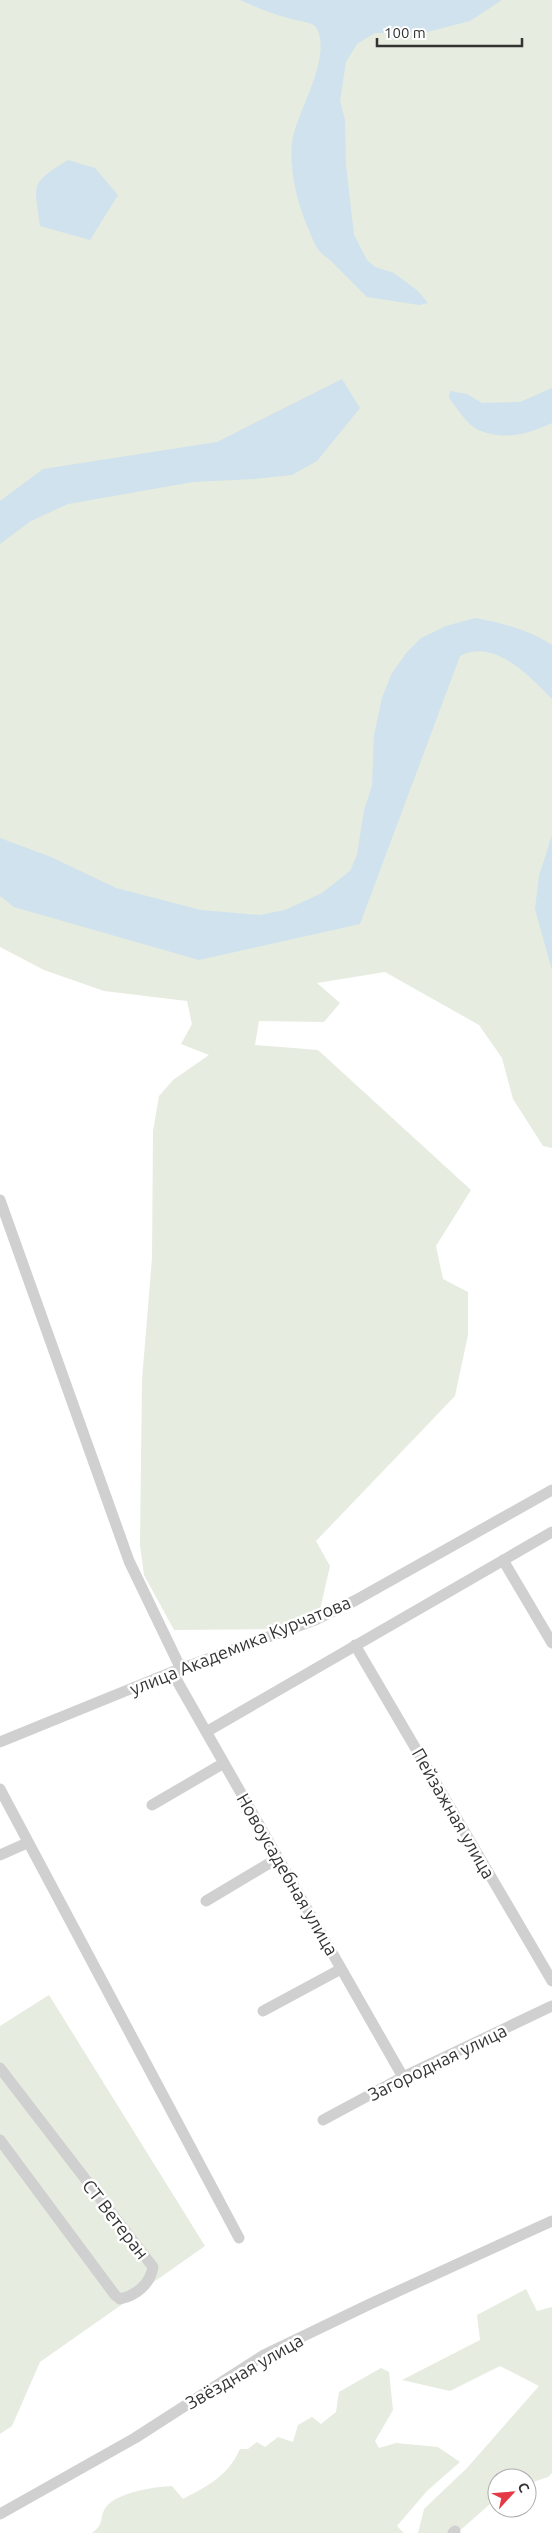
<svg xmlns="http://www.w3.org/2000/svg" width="552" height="2533" viewBox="0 0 552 2533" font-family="Ubuntu,sans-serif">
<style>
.green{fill:#e6ecdf}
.water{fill:#cfe2ee}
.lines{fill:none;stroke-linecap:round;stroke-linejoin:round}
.minor{stroke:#d0d0d0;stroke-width:11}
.labels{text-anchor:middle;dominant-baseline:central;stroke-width:5;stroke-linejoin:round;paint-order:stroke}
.street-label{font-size:18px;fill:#333;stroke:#fff}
</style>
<rect width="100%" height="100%" fill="#fff"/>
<!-- green -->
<path class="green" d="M0,0H552V1148L543,1146L513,1099L502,1058L479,1025L385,972L317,983L340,1003L324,1022L259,1021L255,1045L318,1050L471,1190L436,1246L443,1279L468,1292V1335L455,1396L316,1541L330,1566L320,1610L273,1629L174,1630L144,1575L140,1545L142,1380L152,1258L153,1131L159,1096L173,1080L209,1055L181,1044L192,1024L187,1001L104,991L44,970L0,947Z
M49,1995L205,2246L40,2362L12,2426L0,2434V2026Z
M526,2289L537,2311L552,2307V2473L548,2477L527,2484V2478H497V2498L457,2533H418L424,2509L467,2468L539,2386L500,2366L450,2391L402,2380L480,2340L477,2315Z
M381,2368L389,2372L393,2410L375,2441L379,2448L396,2443L438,2447L460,2462L427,2491L397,2526L404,2533H92C105,2524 99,2517 106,2507C118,2492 154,2487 172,2486L183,2499C208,2486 228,2476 240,2449H248L257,2442L265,2447L278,2437L293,2442L298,2425L312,2417L321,2424L336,2412L339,2392Z"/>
<!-- water -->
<path class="water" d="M240,0H502L470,21L423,33H375L357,44L346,62L340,101L345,120L346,165L354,235L367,260L375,267L394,273L418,291L428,303L419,305L367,297L328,258C316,252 313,239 308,228C297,203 289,169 292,142C297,110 332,59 317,29C314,23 307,23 301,21C279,17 261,9 240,0Z
M68,160L95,168L118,195L90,240L40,226C34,182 30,184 68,160Z
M342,379L360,408L317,461L292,475L254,479L193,482L68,504L31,521L0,544V501L43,469L217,442Z
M552,388V423C531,433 505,441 481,431C467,426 458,409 449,398L450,391L467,394L482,403L520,402Z
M475,618C502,623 529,630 552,645V699C529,676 495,638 460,656L360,924L199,960L14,907L0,896V838L51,857L116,888L201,910L260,915L285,910L322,893L350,871L357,855L364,810L372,786L374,735L382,698L392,673L407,652L421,638L446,626Z
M552,835V970L535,909L539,876Z"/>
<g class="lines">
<!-- minor -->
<path class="minor" d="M0,1200L129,1561L181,1669
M503,1560L552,1643
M355,1645L552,1981
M172,1672L403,2077
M206,1732L552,1532
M0,1742L172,1672L315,1620L356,1600L552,1490
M0,1789L239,2238
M152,1805L224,1763
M0,1855L27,1843
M206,1901L278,1858
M263,2011L341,1969
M0,2068L153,2267C150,2284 137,2295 120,2299L115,2295L0,2140
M323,2120L403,2077L552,2006
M0,2514L135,2438L264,2355L370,2304L552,2221
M453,2533L455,2531"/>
</g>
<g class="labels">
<!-- street labels -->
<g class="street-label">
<text transform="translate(240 1645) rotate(-22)">улица Академика Курчатова</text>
<text transform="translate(454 1813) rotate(60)">Пейзажная улица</text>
<text transform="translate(288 1874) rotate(60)">Новоусадебная улица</text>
<text transform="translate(437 2062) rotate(-26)">Загородная улица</text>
<text transform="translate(116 2219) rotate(52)">СТ Ветеран</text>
<text transform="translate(244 2371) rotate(-30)">Звёздная улица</text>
</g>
</g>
<!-- north arrow -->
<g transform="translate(512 2493) rotate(64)"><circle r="24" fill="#ffffff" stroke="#adadad"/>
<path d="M0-4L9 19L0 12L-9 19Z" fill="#e63946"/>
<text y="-8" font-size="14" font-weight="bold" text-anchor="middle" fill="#333333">С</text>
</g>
<!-- scale -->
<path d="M377 38v8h145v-8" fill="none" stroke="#333333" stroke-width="2.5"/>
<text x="384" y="38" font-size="15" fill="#333333" stroke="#ffffff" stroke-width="4" paint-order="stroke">100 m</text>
</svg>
